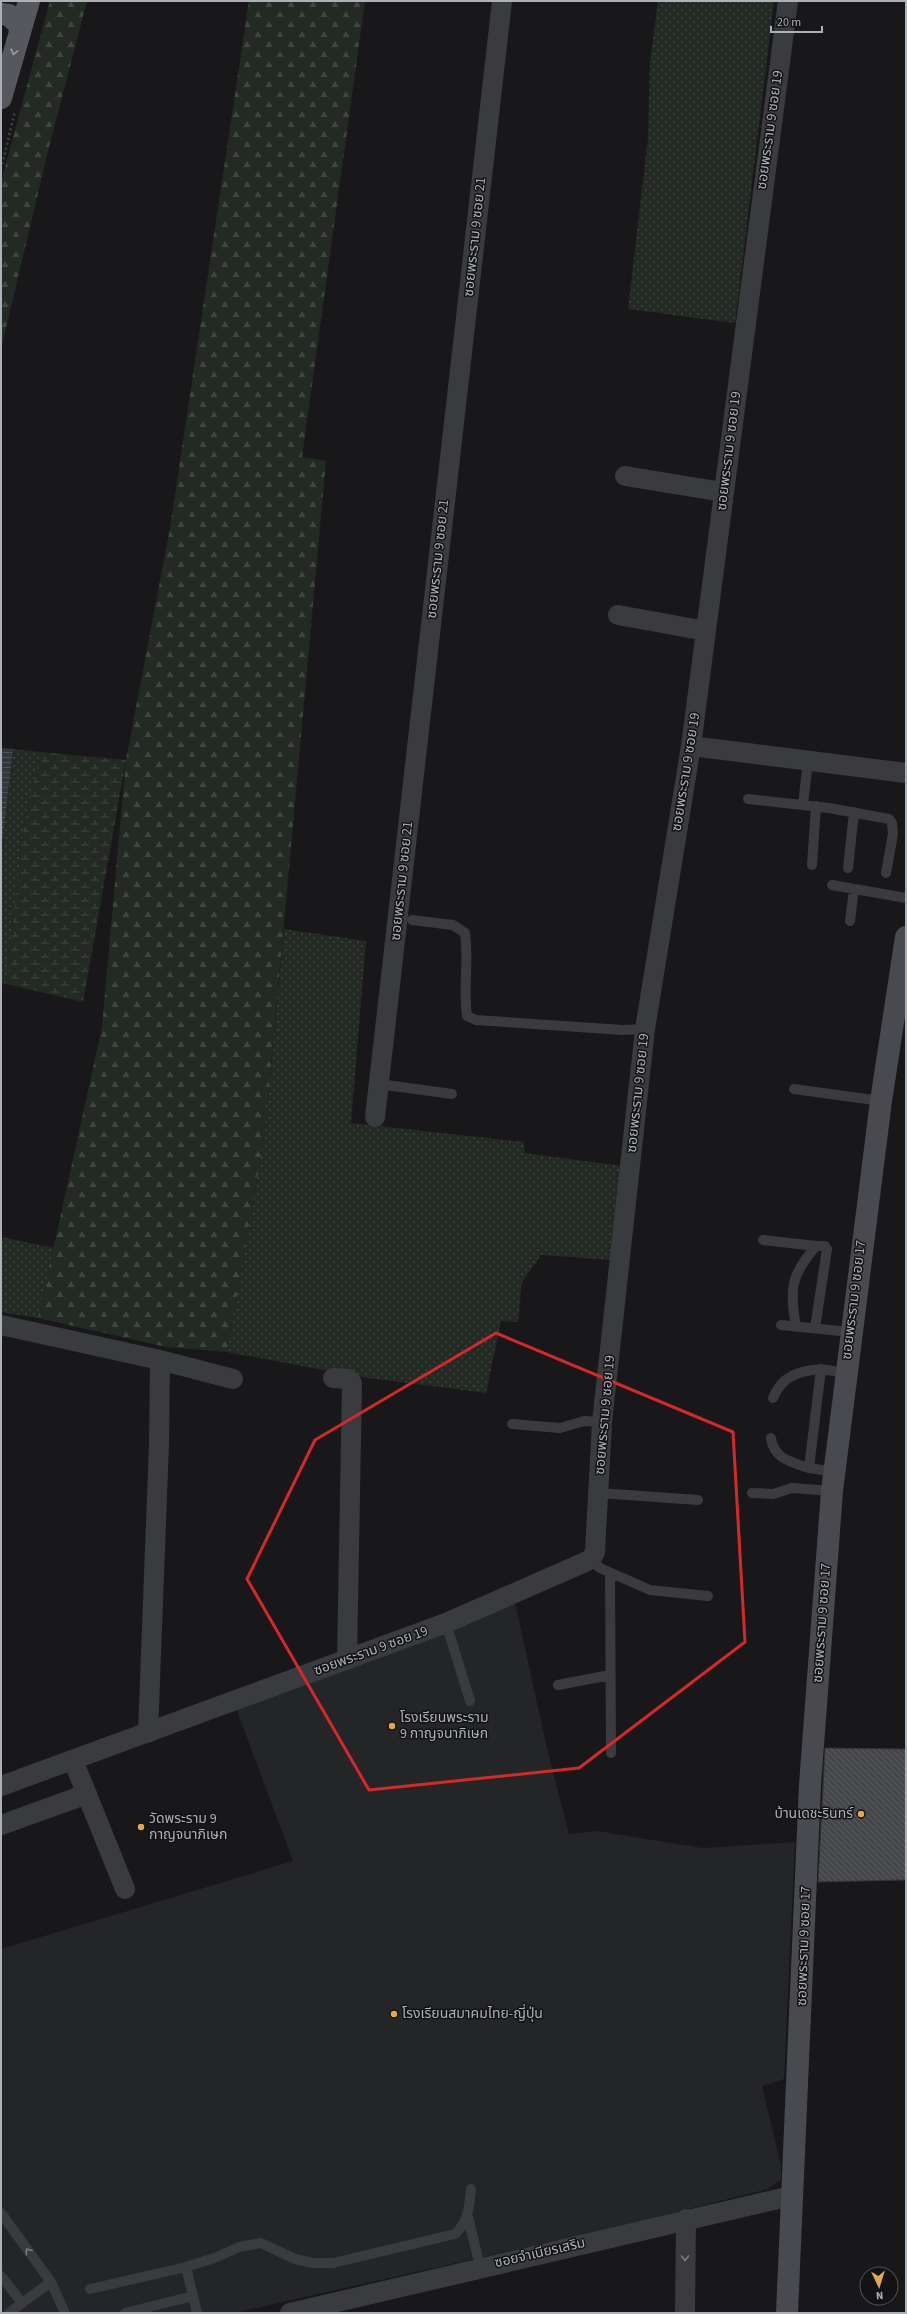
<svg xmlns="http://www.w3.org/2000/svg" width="907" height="2314" viewBox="0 0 907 2314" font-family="'Source Sans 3','Noto Sans Thai',sans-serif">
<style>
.built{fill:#242527}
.grass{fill:url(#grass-dots)}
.forest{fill:url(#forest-firs)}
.wetland{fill:url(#wetland-marsh)}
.water{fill:url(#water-rules)}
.building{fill:url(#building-back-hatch);stroke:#333336}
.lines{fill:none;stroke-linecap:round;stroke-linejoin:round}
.path{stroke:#404246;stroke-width:2.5;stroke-dasharray:2 3;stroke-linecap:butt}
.lane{stroke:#3a3b3f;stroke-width:10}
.street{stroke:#3a3b3f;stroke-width:20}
.secondary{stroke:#484a4f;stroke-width:22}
.primary{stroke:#56585d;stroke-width:22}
.oneway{stroke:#9b9ea6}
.oneway2{stroke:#797b82}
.marked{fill:none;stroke:#d62828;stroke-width:3;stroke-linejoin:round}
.poi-dot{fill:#e0a94b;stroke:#131315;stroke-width:1.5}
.labels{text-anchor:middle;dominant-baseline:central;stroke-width:3;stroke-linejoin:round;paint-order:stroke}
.street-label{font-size:14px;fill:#acb0b8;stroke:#131315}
.poi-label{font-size:14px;fill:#acb0b8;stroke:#131315;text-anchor:start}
</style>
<defs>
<pattern id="grass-dots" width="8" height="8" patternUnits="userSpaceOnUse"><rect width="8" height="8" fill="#232a23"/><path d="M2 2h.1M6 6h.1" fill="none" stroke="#404641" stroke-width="1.8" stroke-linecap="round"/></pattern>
<pattern id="forest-firs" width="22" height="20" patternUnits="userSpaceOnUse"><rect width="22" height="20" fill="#232a23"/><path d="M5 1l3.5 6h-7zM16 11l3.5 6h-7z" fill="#404641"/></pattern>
<pattern id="wetland-marsh" width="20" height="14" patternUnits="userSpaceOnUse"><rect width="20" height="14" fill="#232a23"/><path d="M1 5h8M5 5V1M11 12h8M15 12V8" fill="none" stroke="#404641"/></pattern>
<pattern id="water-rules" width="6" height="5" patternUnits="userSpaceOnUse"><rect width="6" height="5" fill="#30373d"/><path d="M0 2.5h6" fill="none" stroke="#4b5157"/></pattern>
<pattern id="building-back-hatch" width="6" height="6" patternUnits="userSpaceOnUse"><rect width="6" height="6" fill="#45464a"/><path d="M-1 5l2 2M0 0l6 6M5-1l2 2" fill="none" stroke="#5d5e62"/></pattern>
</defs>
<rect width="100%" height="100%" fill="#18181a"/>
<!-- built -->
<path class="built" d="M515,1602L546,1744L569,1834L597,1831L702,1848L795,1842L784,2079L762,2086L781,2166V2180L768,2189L620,2226L234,2313H1V1949L293,1861L236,1708Z"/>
<!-- grass -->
<path class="grass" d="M658,1H774L735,323L628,309L648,138L650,62Z
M13,749L41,752L24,824L6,984L1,983V853Z
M284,929L366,941L351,1123L524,1142L525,1153L621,1166L612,1260L541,1255L522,1282L518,1322L501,1321L486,1393L361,1377L227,1352L265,1132Z
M1,1237L54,1248L38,1318L1,1312Z"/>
<!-- forest -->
<path class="forest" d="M50,1H87L48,151L1,349V182Z
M249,1H365L302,457L326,461L265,1132L227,1352L166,1347L38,1318L102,1027L126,760L170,528Z"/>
<!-- wetland -->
<path class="wetland" d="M41,752L126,760L83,1002L6,984L24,824Z"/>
<!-- water -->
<path class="water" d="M1,748L13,749L1,853Z"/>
<!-- building -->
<path class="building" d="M825,1748L906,1749V1880L818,1882Z"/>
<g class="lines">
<!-- path -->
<path class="path" d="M1,169L15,111"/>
<!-- lane -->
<path class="lane" d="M748,799L829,808L889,819L892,823L893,834L886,873
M803,805L808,761
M812,865L816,806
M848,868L854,812
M832,885L906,898
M412,920L453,925L465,933C469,961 463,988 467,1016L476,1020L623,1030L645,1029
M850,921L854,889
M379,1084L452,1094
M794,1089L881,1101
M763,1240L816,1246
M781,1325L850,1332
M796,1327C789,1289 791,1275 816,1246H825L827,1249L815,1328
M773,1398C782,1376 798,1371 821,1369
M512,1424L560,1428L584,1421L602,1422
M771,1438C774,1459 791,1462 809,1468
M834,1472L809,1468L821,1369L845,1373
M599,1493L698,1500
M752,1493L773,1494L792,1488L832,1491
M591,1559L600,1568L650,1590L708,1596
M610,1573L611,1753
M446,1623L470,1701
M558,1685L610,1675
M1,2213L51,2282L65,2313
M468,2217L480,2267
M1,2276L22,2303L51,2282
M90,2289L186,2267
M193,2296L197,2313
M9,2313L22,2303
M125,2313L193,2296L186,2267L217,2257L239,2247L261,2243L295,2259L313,2263H333L455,2234C469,2221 469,2207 471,2189"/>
<!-- street -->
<path class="street" d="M625,476L723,492
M618,615L706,631
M691,746L906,773
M375,1117L502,1
M1,1325L160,1360L159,1444L148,1733
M160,1360L233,1379
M333,1378L348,1379L352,1383L347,1660
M73,1760L125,1889
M1,1786L446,1623L583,1563L591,1559L595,1552L602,1422L645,1029L691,746L788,1
M1,1825L87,1794
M290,2313L791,2196
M685,2313L686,2219"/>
<!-- secondary -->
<path class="secondary" d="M787,2313L810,1785L832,1491L881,1101L906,937"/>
<!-- primary -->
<path class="primary" d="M1,14L9,15L21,27
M1,98L29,1"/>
</g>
<!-- one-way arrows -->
<defs><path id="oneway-chevron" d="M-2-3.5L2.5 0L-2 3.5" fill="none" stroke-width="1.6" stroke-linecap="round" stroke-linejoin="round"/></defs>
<use class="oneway" href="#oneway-chevron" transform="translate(14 52) rotate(105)"/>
<g class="oneway2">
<use href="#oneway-chevron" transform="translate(28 2251) rotate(-126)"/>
<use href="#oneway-chevron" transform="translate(685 2258) rotate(90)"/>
</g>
<!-- marked area -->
<path class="marked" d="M496,1333L733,1432L745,1642L579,1768L369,1790L247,1579L315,1440Z"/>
<!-- markers -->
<g class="poi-dot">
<circle cx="392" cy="1726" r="4"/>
<circle cx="861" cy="1814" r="4"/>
<circle cx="141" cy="1827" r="4"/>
<circle cx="394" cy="2014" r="4"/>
</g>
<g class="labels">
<!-- street labels -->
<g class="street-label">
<text transform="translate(770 130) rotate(-82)">ซอยพระราม 9 ซอย 19</text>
<text transform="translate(475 237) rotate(-84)">ซอยพระราม 9 ซอย 21</text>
<text transform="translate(729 451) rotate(-83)">ซอยพระราม 9 ซอย 19</text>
<text transform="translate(438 559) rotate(-84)">ซอยพระราม 9 ซอย 21</text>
<text transform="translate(686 772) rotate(-81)">ซอยพระราม 9 ซอย 19</text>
<text transform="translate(402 881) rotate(-84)">ซอยพระราม 9 ซอย 21</text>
<text transform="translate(638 1093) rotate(-84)">ซอยพระราม 9 ซอย 19</text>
<text transform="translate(854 1300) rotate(-83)">ซอยพระราม 9 ซอย 17</text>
<text transform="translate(605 1415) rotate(-85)">ซอยพระราม 9 ซอย 19</text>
<text transform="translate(822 1623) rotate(-86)">ซอยพระราม 9 ซอย 17</text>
<text transform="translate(371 1651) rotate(-20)">ซอยพระราม 9 ซอย 19</text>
<text transform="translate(804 1946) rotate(-88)">ซอยพระราม 9 ซอย 17</text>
<text transform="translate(540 2253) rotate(-13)">ซอยจำเนียรเสริม</text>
</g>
<!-- poi labels -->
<g class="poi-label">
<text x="400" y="1718">โรงเรียนพระราม<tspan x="400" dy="16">9 กาญจนาภิเษก</tspan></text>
<text x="853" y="1814" text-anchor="end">บ้านเดชะรินทร์</text>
<text x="149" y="1819">วัดพระราม 9<tspan x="149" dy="16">กาญจนาภิเษก</tspan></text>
<text x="402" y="2014">โรงเรียนสมาคมไทย-ญี่ปุ่น</text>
</g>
</g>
<!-- border -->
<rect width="907" height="2314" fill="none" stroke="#acb0b8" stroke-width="4"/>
<!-- north arrow -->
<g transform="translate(879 2286) rotate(176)"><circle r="19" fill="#131315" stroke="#505256"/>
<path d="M0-3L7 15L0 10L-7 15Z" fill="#e0a94b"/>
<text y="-6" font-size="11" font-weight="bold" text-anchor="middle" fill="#acb0b8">N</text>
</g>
<!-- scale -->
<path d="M771 26v6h51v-6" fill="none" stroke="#acb0b8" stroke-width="2"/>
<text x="777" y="26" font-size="12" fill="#acb0b8" stroke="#131315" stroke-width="3" paint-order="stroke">20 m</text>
</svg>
